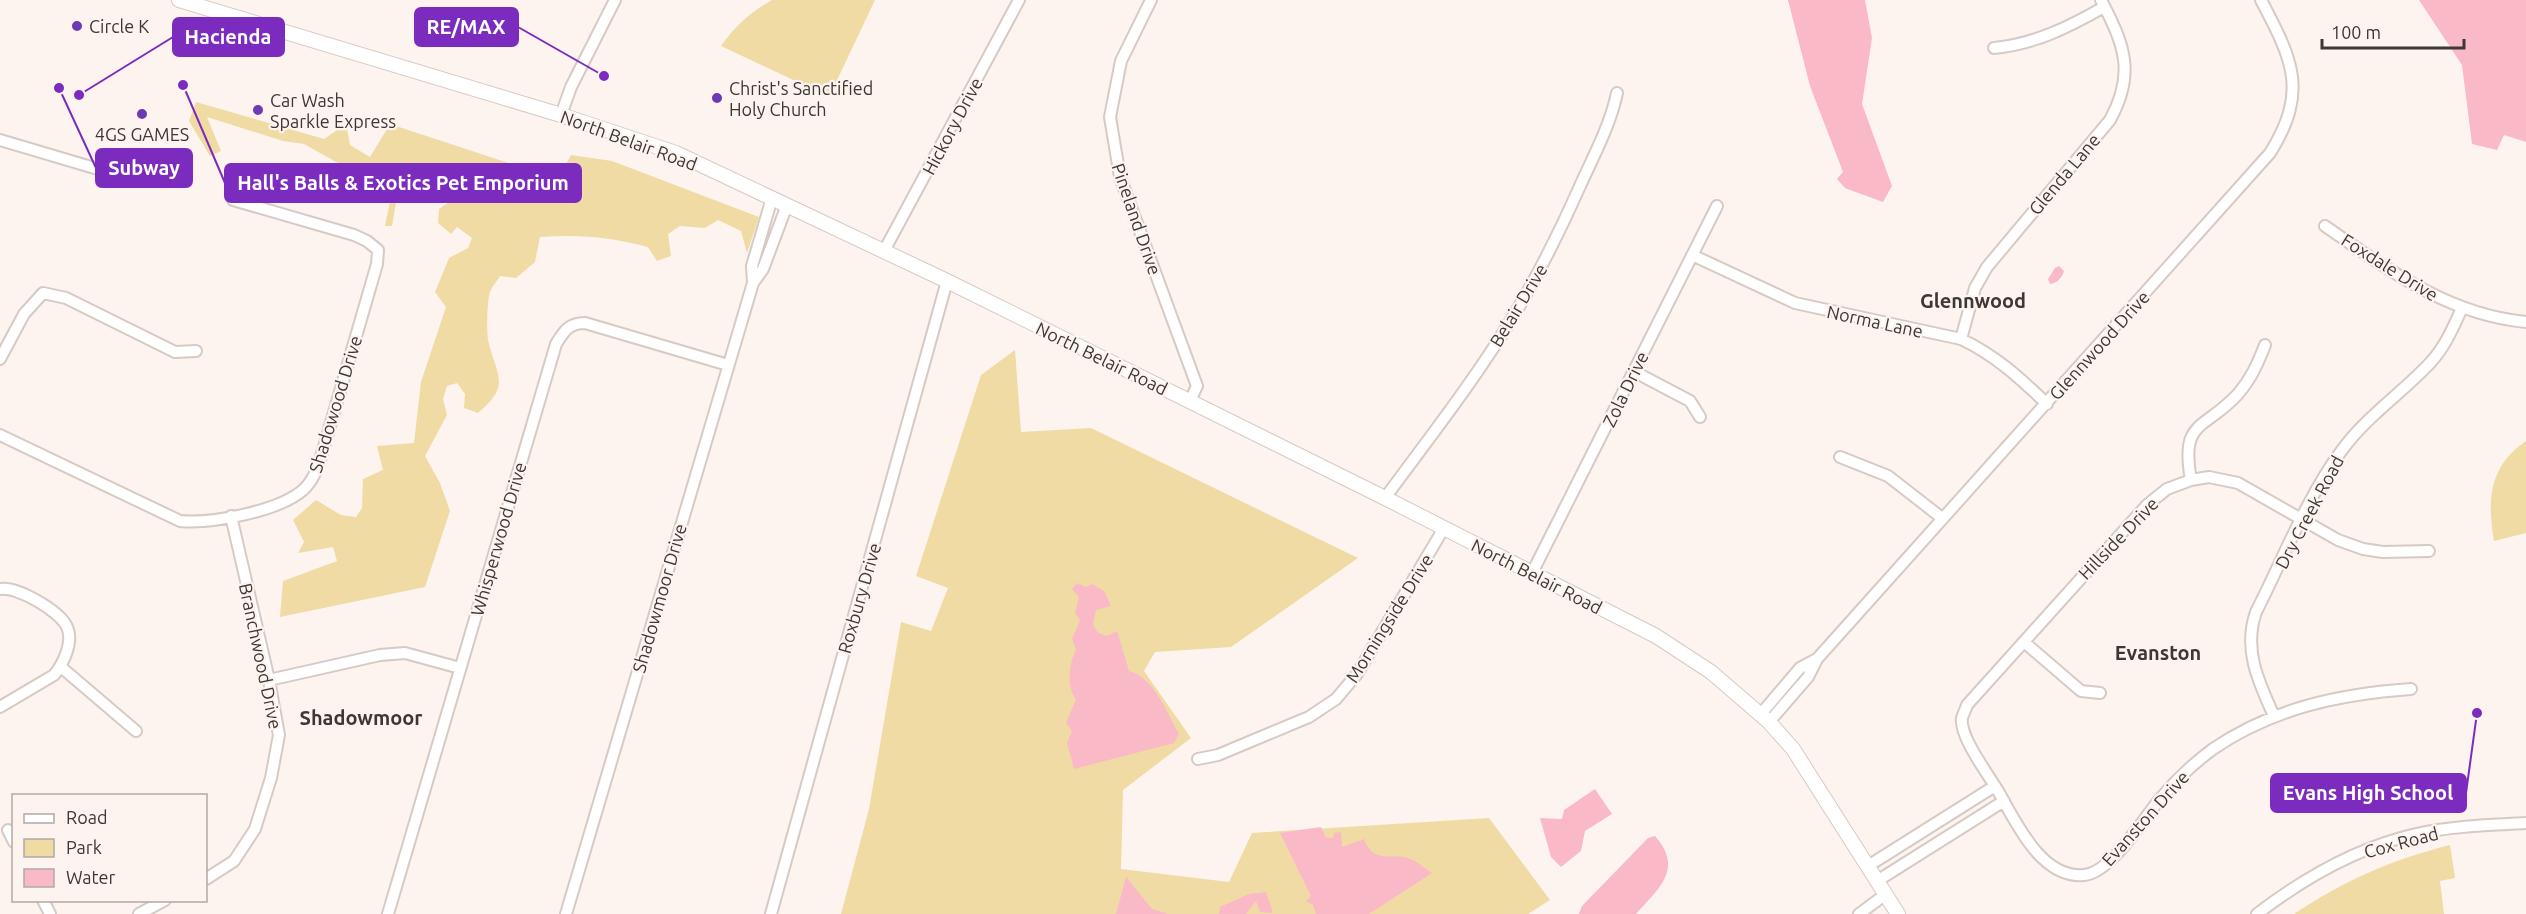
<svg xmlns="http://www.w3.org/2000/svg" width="2526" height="914" viewBox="0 0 2526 914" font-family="Ubuntu,sans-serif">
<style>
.green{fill:#efdba3}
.water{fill:#fab9c7}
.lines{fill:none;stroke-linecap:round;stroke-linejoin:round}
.minor-casing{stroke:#d6cac4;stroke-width:14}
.major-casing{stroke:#d6cac4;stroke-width:16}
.minor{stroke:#fff;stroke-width:10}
.major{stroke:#fff;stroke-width:14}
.poi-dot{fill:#6c3bb3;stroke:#fdf4ef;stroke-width:2}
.labels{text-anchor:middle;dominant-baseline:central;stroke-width:4.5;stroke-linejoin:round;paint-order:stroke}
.poi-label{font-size:18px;fill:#3d3836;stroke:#fdf4ef;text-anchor:start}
.street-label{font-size:18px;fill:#3d3836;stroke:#fdf4ef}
.neighbourhood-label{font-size:20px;font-weight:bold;fill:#3d3836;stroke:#fdf4ef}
.leader{fill:none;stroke:#7b2cbf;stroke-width:2}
.callout-dot{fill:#7b2cbf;stroke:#fdf4ef;stroke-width:2}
.callout{fill:#7b2cbf;stroke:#7b2cbf;stroke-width:2}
.callout-label{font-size:20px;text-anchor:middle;font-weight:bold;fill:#fff}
</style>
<rect width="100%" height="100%" fill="#fdf4ef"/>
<!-- green -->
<path class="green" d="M772,0H875L829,97L721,46C735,26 750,12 772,0Z
M196,102L324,139L346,124L350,145L370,157L390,124L521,167L556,183L571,155L612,161L759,217L747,253L741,231L718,220L705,228L680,226L668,234L671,256L657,261L648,247C612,237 577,234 540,237L535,262L516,278L500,276C497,281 492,287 490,292C487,300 486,336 489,344C498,378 510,386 478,413L464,408L465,394L457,383L447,386L443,399L447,415L425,456L440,483L450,511L425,587L280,617L283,581L337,561L333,547L298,553L304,542L293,520L316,500L341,515L356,517L362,508L363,479L383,470L377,446L414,443L421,382L446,307L435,292L449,258L468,248L472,238L457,227L451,234L438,223L439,209L449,202L442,191C424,186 412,186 397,197L392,226H385L394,182L390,175L338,163L304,144L283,141L207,117L221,151L210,156L189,121Z
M1015,350L1021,432L1091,428L1358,558L1231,647L1155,652L1144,671L1191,738L1123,790L1121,869L1229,882L1252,833L1489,818L1550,900L1528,914H841L869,809L901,622L931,631L948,588L916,576L981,375Z
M2526,441V533L2494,541C2487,500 2489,466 2526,441Z
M2450,845L2455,878L2440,881L2444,914H2294C2345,880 2391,860 2450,845Z"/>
<!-- water -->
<path class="water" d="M1788,0H1865L1872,38L1862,104L1892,186L1883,202L1845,188L1837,179L1843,172L1810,86Z
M2419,0H2526V142L2504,135L2497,150L2472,144L2462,65Z
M2059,266L2064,271C2063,277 2056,284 2050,284L2048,279L2055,268Z
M1077,583L1086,587L1092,584L1104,591L1111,606L1096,610L1093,624L1098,633L1107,636L1117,631L1129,671C1155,678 1166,712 1179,734L1174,743L1074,769L1067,743L1072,731L1066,723L1076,699C1066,687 1069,663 1076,650L1072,639L1080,620L1075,613L1079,597L1072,589Z
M1595,789L1612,814L1585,831L1581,851L1561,867L1551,857L1540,818L1562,819L1564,810Z
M1321,827L1326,838H1333L1334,833L1341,832L1342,847L1364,839C1373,864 1390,853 1408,858C1416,860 1425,869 1432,873L1369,914H1316L1313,905L1306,901L1311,896L1280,833Z
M1655,836C1684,869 1659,888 1636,914H1579L1582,906L1648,838Z
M1126,877L1152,909L1169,914H1116Z
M1266,892L1273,913L1260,912L1256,901L1246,914H1219L1220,907L1249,894Z"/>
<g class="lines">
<!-- minor casing -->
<g class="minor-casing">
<path id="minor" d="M1151,0L1121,61L1110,117L1120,177L1197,386L1190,401
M1994,48C2035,44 2069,27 2104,7
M561,115L571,87L615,0
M0,140L108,172
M2325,226C2387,269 2448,315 2526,322
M884,251L1019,0
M1692,255L1795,303L1961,339C1995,355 2020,378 2047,404
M753,283L752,266L772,198
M1961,339L1975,288L1987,267L2110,120C2136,73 2124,44 2101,0
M0,359L24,314L43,293L66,298L175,352L196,351
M1633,371L1690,401L1700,417
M0,435L180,521C212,524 279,511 303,490C313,481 317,469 321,457L377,264L378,250L367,241L354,235L233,200
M1840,457L1888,476L1942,518
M2191,480C2180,419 2204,431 2238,394C2251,379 2258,363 2265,345
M1385,498C1430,437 1477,377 1516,312C1540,271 1561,229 1580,186C1594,155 1610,126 1617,93
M1532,573L1717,206
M0,589C17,586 60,611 67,627C74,642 63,664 54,675L0,707
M2024,642L2081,691L2100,693
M61,667L136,731
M269,680L380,655L405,653L460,668
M2411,689C2340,694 2273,708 2213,749C2194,763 2175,781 2160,799C2143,819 2111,873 2084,875C2041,879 2016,822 1998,791C1988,774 1959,736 1962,718C1963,714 1966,709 1967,705L2147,505L2167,489L2191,480L2209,477L2238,483L2338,540L2363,549L2383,552L2429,551
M1760,715L1800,668L1817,659
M2274,716C2258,681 2243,649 2256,612C2283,559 2307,497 2342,450C2367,416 2402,393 2430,363C2445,347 2453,328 2462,308
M1769,722L1808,677L1817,659L2270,153C2309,91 2292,59 2261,0
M1198,759L1218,755L1309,717L1336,699L1357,674L1444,528
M8,830L14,842
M1868,866L1995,786
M206,879L234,861L255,829L271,778L279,735L269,680L231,516
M1877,881L2004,801
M43,900L50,914
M139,914L165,900
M388,914L556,344C564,331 569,323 585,323L728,365
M566,914L753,283L763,269L787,205
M771,914L947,281
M1859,914L1886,894
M2257,914C2304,878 2359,847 2416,834C2452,826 2490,825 2526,823"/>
</g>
<!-- major casing -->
<g class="major-casing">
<path id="major" d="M179,0L561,115L676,153L947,281L1385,498L1656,636L1711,672L1769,722L1793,749L1898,914"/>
</g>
<!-- minor -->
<use href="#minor" class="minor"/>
<!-- major -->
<use href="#major" class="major"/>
</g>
<!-- markers -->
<g class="poi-dot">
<circle cx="77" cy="26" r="6"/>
<circle cx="717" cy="98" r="6"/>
<circle cx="258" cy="110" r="6"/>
<circle cx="142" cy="114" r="6"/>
</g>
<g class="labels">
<!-- poi labels -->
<g class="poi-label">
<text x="89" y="26">Circle K</text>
<text x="729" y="88">Christ's Sanctified<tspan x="729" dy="21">Holy Church</tspan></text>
<text x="270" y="100">Car Wash<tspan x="270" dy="21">Sparkle Express</tspan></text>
<text x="142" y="134" text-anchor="middle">4GS GAMES</text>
</g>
<!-- street labels -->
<g class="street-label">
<text transform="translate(952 126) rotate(-62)">Hickory Drive</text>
<text transform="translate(629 140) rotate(20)">North Belair Road</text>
<text transform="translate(2064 174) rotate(-50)">Glenda Lane</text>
<text transform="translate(1137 219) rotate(71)">Pineland Drive</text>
<text transform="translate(2390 267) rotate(32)">Foxdale Drive</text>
<text transform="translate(1518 305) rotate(-59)">Belair Drive</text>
<text transform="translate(1875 321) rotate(12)">Norma Lane</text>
<text transform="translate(2099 345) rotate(-48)">Glennwood Drive</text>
<text transform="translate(1102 358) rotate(26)">North Belair Road</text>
<text transform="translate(1625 389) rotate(-64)">Zola Drive</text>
<text transform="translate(335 404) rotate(-73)">Shadowood Drive</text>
<text transform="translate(2309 512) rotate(-62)">Dry Creek Road</text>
<text transform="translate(2118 538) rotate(-46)">Hillside Drive</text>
<text transform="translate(498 539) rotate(-74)">Whisperwood Drive</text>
<text transform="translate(1537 576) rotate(27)">North Belair Road</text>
<text transform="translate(659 598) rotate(-74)">Shadowmoor Drive</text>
<text transform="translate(859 598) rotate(-74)">Roxbury Drive</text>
<text transform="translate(1389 618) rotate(-58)">Morningside Drive</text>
<text transform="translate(261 656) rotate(78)">Branchwood Drive</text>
<text transform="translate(2145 818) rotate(-48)">Evanston Drive</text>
<text transform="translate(2401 842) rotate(-15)">Cox Road</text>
</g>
<!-- neighbourhood labels -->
<g class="neighbourhood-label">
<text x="1973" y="300">Glennwood</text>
<text x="2158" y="652">Evanston</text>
<text x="361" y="717">Shadowmoor</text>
</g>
</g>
<!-- callouts -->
<path class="leader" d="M604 76L518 27M79 95L173 37M59 88L96 168M183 85L225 183M2477 713L2466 793"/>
<g class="callout-dot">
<circle cx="604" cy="76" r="6"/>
<circle cx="79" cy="95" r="6"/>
<circle cx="59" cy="88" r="6"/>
<circle cx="183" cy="85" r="6"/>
<circle cx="2477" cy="713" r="6"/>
</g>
<g class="callout">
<rect x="415" y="8" width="103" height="38" rx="6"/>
<rect x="173" y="18" width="111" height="38" rx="6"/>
<rect x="96" y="149" width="96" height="38" rx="6"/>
<rect x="225" y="164" width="356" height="38" rx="6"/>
<rect x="2271" y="774" width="195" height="38" rx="6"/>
</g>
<g class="callout-label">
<text x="466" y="34">RE/MAX</text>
<text x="228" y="44">Hacienda</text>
<text x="144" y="175">Subway</text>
<text x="403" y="190">Hall's Balls &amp; Exotics Pet Emporium</text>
<text x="2368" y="800">Evans High School</text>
</g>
<!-- legend -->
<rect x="12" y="794" width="195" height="108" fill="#fdf4ef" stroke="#b0a9a5" stroke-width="1.5"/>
<rect x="24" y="814" width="30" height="9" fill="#ffffff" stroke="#b0a9a5" stroke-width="1.5"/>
<text x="66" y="824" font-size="18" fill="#3d3836">Road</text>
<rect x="24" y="839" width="30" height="18" fill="#efdba3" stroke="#b0a9a5" stroke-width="1.5"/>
<text x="66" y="854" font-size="18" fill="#3d3836">Park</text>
<rect x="24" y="869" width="30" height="18" fill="#fab9c7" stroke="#b0a9a5" stroke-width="1.5"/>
<text x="66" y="884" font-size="18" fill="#3d3836">Water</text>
<!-- scale -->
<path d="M2322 39v9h142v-9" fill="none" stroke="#3d3836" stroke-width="3"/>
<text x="2331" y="39" font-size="18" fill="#3d3836" stroke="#fdf4ef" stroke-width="4.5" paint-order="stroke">100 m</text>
</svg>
